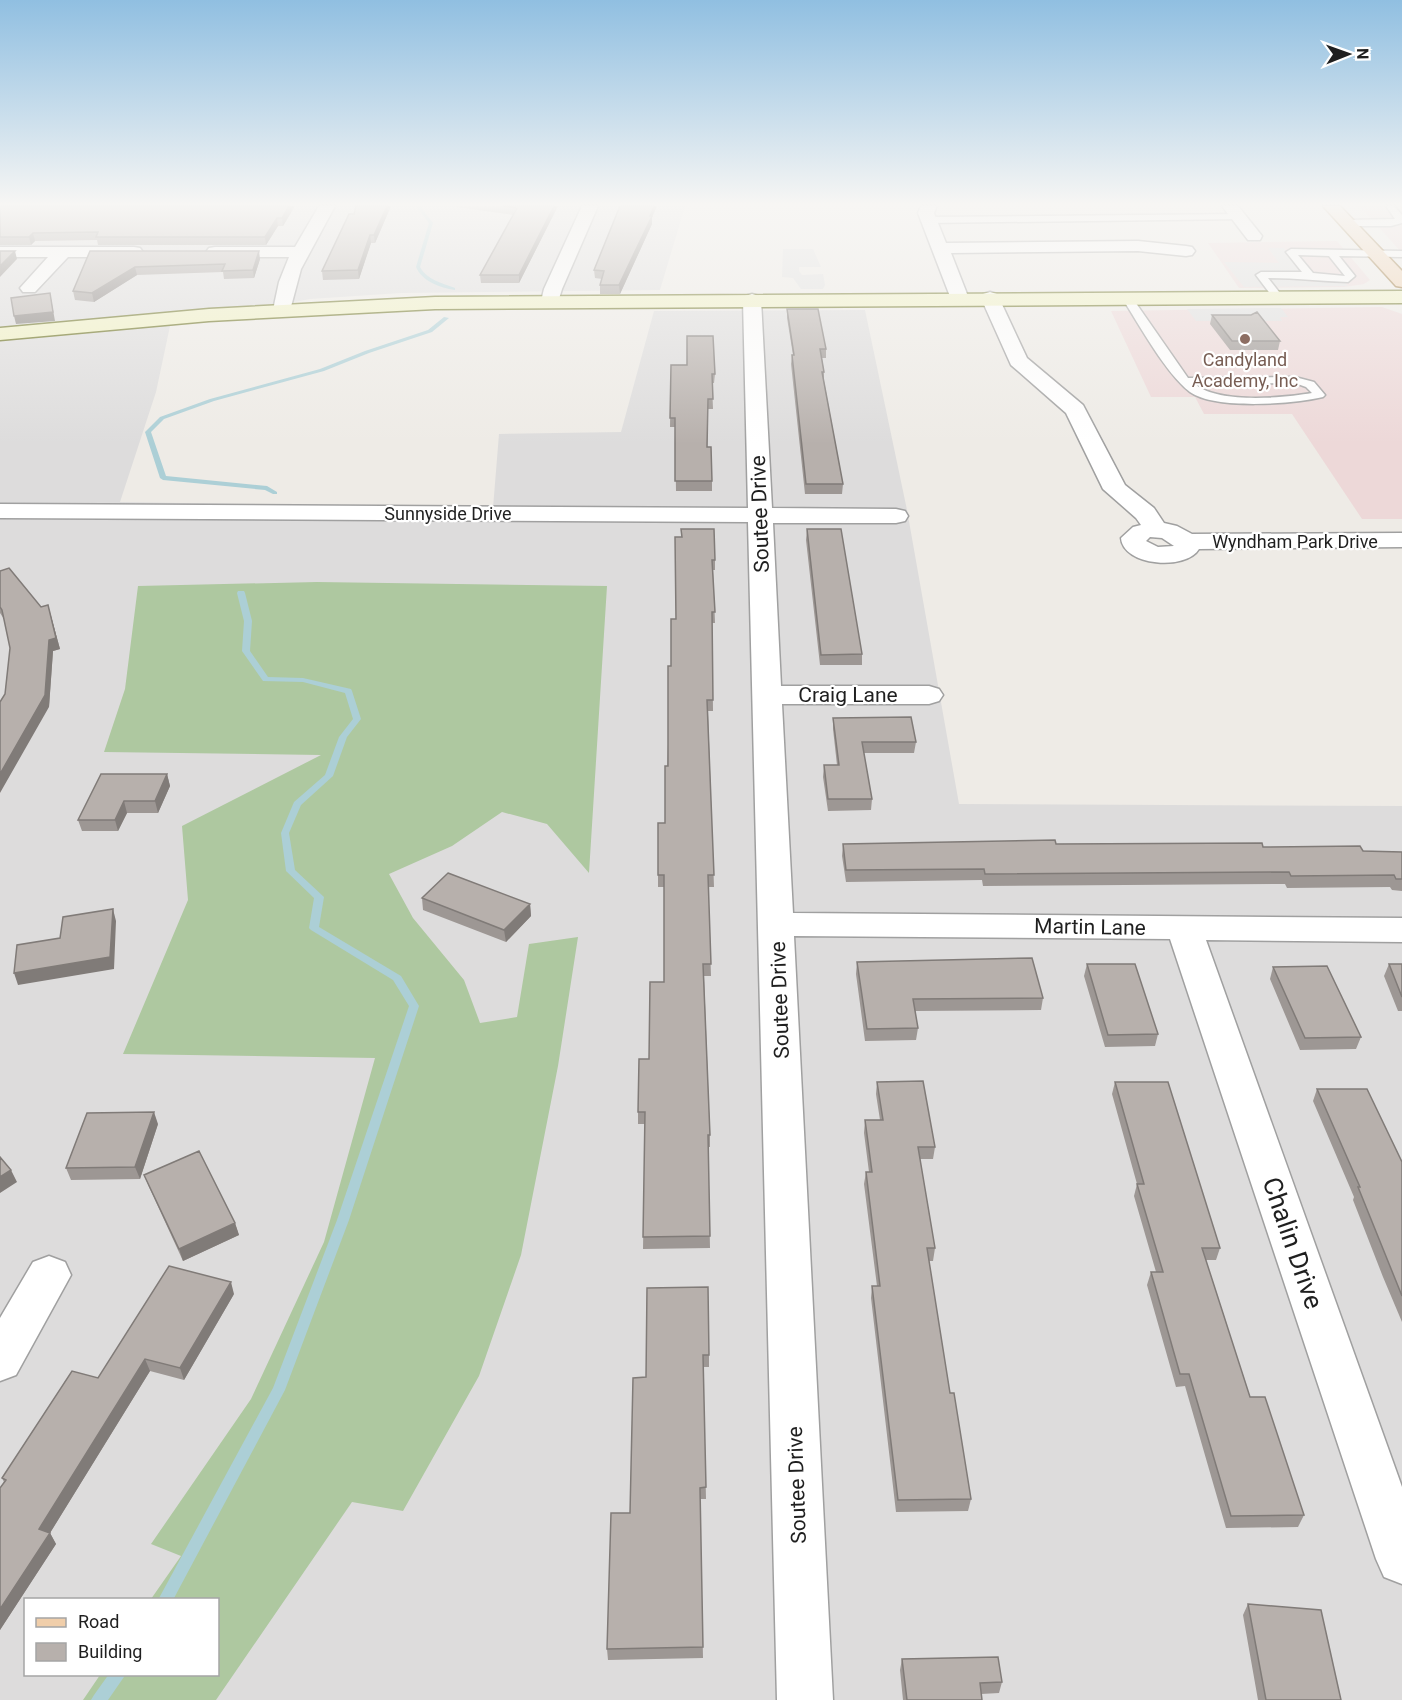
<svg xmlns="http://www.w3.org/2000/svg" width="1402" height="1700" viewBox="0 0 1402 1700" font-family="Roboto,sans-serif">
<style>
.residential{fill:#dddcdc;fill-rule:evenodd}
.commercial{fill:#edd8d8}
.forest{fill:#aec8a0}
.parking{fill:#dfdfdf}
.lines{fill:none;stroke-linecap:round;stroke-linejoin:round}
.stream{fill:#accfd6;fill-rule:evenodd}
.service-casing{stroke:#a0a0a0;stroke-width:3}
.minor-casing{stroke:#a0a0a0;stroke-width:3}
.secondary-casing{stroke:#636913;stroke-width:3}
.primary-casing{stroke:#875b13;stroke-width:3}
.service{fill:#fff;fill-rule:evenodd}
.minor{fill:#fff;fill-rule:evenodd}
.secondary{fill:#f1f2c1;fill-rule:evenodd}
.primary{fill:#f0ceaa;fill-rule:evenodd}
.wall{fill:#9d9794}
.shaded-wall{fill:#807b78}
.building{fill:#b7b0ac;stroke:#807b78;stroke-width:1.5}
.education-dot{fill:#8d6e63;stroke:#fff;stroke-width:2}
.labels{text-anchor:middle;dominant-baseline:central;stroke-width:4.5;stroke-linejoin:round;paint-order:stroke}
.far-education-label{font-size:18px;fill:#785e54;stroke:#fff}
.far-street-label{font-size:18px;fill:#1f1f1f;stroke:#fff}
.street-label{font-size:21px;fill:#1f1f1f;stroke:#fff}
.near-street-label{font-size:26px;fill:#1f1f1f;stroke:#fff}
</style>
<rect width="100%" height="100%" fill="#eeebe6"/>
<!-- residential -->
<path class="residential" d="M0,206H685L660,290L401,293L310,299L170,326L156,392L120,502L493,508L499,434L621,432L654,311L865,310L907,510L959,804L1402,806V1700H0ZM26,1600H218V1674H26Z"/>
<!-- commercial -->
<path class="commercial" d="M1358,206H1402V253L1367,214Z
M1337,241L1370,280L1364,284L1344,287L1239,288L1208,243Z
M1382,307L1402,314V519H1362L1292,414H1204L1195,397H1151L1111,311Z"/>
<!-- forest -->
<path class="forest" d="M317,582L607,586L589,873L547,824L502,812L452,846L389,874L413,918L464,980L480,1023L517,1017L529,944L578,937L558,1066L521,1255L479,1376L403,1511L352,1502L216,1700H83L100,1675L218,1674V1600L151,1599L181,1556L151,1544L251,1399L324,1242L375,1058L123,1054L188,900L182,826L321,755L104,752L125,689L138,586Z"/>
<!-- parking -->
<path class="parking" d="M1268,248H1284L1311,282H1344L1348,286L1244,287L1224,262L1279,263Z
M783,249H813L821,267H799V271L802,275L823,274L825,285L823,289H801L793,278L782,277Z
M1281,308L1288,317H1280L1282,321H1196L1187,309Z"/>
<g class="lines">
<!-- stream -->
<path class="stream" d="M416,206H420L433,223L420,267C427,280 442,283 455,288V290C440,288 422,281 416,267L429,223Z
M444,317L449,318L432,332L369,353L324,371L214,401L164,419L151,432L166,476L267,486L277,492V494H273L265,490L163,480L160,478L145,432L160,417L210,399L320,369L365,351L428,330Z
M238,591H244L245,593L252,621L250,651L268,677L303,678L351,689L352,691L361,719L347,737L333,776L301,805L289,833L295,870L324,897L319,927L401,976L419,1006L349,1220L285,1390L173,1600H158L273,1388L337,1220L409,1006L393,980L311,930L309,928L314,898L286,871L281,833L294,802L325,775L339,737L353,719L345,693L303,682L263,681L242,651L244,621L237,593Z
M109,1674H126L108,1700H91L94,1695Z"/>
<!-- service casing -->
<g class="service-casing">
<path id="service" d="M1386,206H1394L1402,215V223L1391,226H1347L1342,223L1347,220L1395,219Z
M1239,214L1243,217L1242,219L928,223L924,220L928,217Z
M1291,249L1402,251V257L1339,256L1355,276L1348,282C1321,281 1295,278 1268,278L1283,297L1274,299L1256,275L1261,272H1302L1286,252ZM1298,255L1329,256L1345,276L1313,273Z
M1123,296H1131L1188,378L1295,377L1314,382L1325,395L1323,397C1294,404 1215,410 1190,392C1166,374 1139,324 1122,298ZM1295,383L1306,387L1312,393C1283,398 1218,404 1195,384Z"/>
</g>
<!-- minor casing -->
<g class="minor-casing">
<path id="minor" d="M319,206H335L301,269L289,314H275L273,310L279,282L289,257H215L209,256L206,252L209,248L215,247H295Z
M582,206H598L562,289L557,305H543L541,301L544,289Z
M921,206H937L934,213L946,243L1138,241L1186,246L1192,247L1195,251L1192,255L1186,256L1138,251L951,253L969,299L967,303H953L951,299L918,213Z
M1222,206H1238L1262,236L1260,240H1248Z
M0,247H134L140,248L143,252L140,256L134,257H68L35,292H23L20,288L48,257H0Z
M990,292L997,294L999,298L1027,358L1083,405L1125,485L1154,508L1164,523L1177,526L1192,534L1402,533V547L1199,549C1186,571 1123,566 1121,538L1133,527L1141,525L1136,518L1103,489L1066,413L1011,365L981,298L983,294ZM1150,537L1162,538L1174,546L1158,547L1146,541Z
M752,294L759,296L761,300L772,508L896,509L905,511L908,516L905,521L896,523H773L781,686H929L939,689L943,695L939,701L929,704H782L793,913L1402,918V942L1206,940L1402,1487V1584L1384,1577L1376,1559L1170,939L794,936L833,1700H777L748,522L0,518V504L748,508L743,300L745,296Z
M49,1256L65,1262L71,1275L16,1375L0,1381V1318L33,1262Z"/>
</g>
<!-- secondary casing -->
<g class="secondary-casing">
<path id="secondary" d="M1402,291V303L435,309L209,321L0,340V328L209,309L435,297Z"/>
</g>
<!-- primary casing -->
<g class="primary-casing">
<path id="primary" d="M1323,206H1340L1402,271V287L1396,286Z"/>
</g>
<!-- service -->
<use href="#service" class="service"/>
<!-- minor -->
<use href="#minor" class="minor"/>
<!-- secondary -->
<use href="#secondary" class="secondary"/>
<!-- primary -->
<use href="#primary" class="primary"/>
</g>
<!-- wall -->
<path class="wall" d="M0,206H295L283,226H278L266,245H98L97,240L35,241L31,245H0Z
M391,206L375,243H371L359,279L323,280L322,271L354,214Z
M450,206H558L519,283H481L480,275L513,215Z
M620,206H657L652,217V224L620,294H600V285L602,279L595,278L594,270Z
M90,251L260,259L254,278L224,279L223,272L137,275L94,302L75,300L73,291Z
M787,309L826,349V358H822L824,372V381L843,484L842,494H805L791,364L792,355H793L787,318Z
M1212,315L1280,341L1278,350H1230L1210,324Z
M671,365L715,374L714,383H712L713,409H708L707,447L712,481V491H676L675,427H670Z
M807,529L862,654V665H820L806,540Z
M675,537L715,560V570H713L715,623H712L713,711H708L714,887H708L711,976H704L710,1135V1147H708L710,1248L643,1249L645,1124H638V1112L649,1059L664,982V887H658V823H665L671,666L676,619Z
M0,571L51,616L60,649L53,651L49,707L5,694L10,648L4,619L0,613Z
M833,718L916,742L914,753H864L872,799L871,810L828,811L823,777L824,765H837L833,729Z
M167,774L170,786L158,813H127L118,831H82L78,820Z
M843,844H1056L1263,847L1402,852V891L1392,890L1390,887L1287,888L1285,884L983,886L982,880L846,882L842,856Z
M422,898L530,904L531,916L506,942L423,910Z
M857,962L1043,998L1041,1010L915,1011L918,1028L916,1040L865,1041L856,974Z
M1087,964L1158,1034L1155,1046L1105,1047L1084,976Z
M1389,964H1402V1011H1398L1384,976Z
M1273,967L1361,1037L1356,1049L1300,1050L1270,979Z
M877,1082L935,1147L933,1159H920L935,1248L933,1261H929L950,1393L971,1499L968,1511L896,1512L871,1298L872,1286H877L864,1184L866,1172H869L864,1133L865,1120H880L876,1094Z
M1115,1082L1220,1248L1216,1260H1206L1250,1397L1304,1515L1298,1527L1226,1528L1185,1386L1176,1387L1147,1285L1151,1272H1156L1134,1196L1137,1184L1112,1094Z
M1317,1089L1402,1162V1322L1383,1277L1353,1200L1354,1197L1313,1101Z
M158,1124L140,1179L71,1180L66,1168Z
M144,1175L235,1223L239,1235L183,1261L149,1187Z
M647,1288L709,1355V1367H703L706,1499H700L703,1658L608,1660L607,1649L630,1513L646,1377Z
M234,1294L184,1380L150,1371L50,1533L56,1544L0,1630V1488L4,1482L2,1478L98,1378Z
M1248,1604L1341,1700H1258L1243,1615Z
M902,1659L1002,1682L999,1693L981,1694L982,1700H903L900,1670Z"/>
<!-- shaded-wall -->
<path class="shaded-wall" d="M289,206H295L283,226L282,218Z
M387,206H391L375,243L374,235Z
M554,206H558L519,283V275Z
M654,206H657L652,217V224L620,294L619,285Z
M277,218L278,226L266,245L265,237Z
M33,233L35,241L31,245L29,237Z
M370,235L371,243L359,279L358,270Z
M15,251L17,259L0,277V266Z
M259,251L260,259L254,278L253,270Z
M135,267L137,275L94,302L92,293Z
M50,293L55,321L16,324L14,316Z
M48,605L60,649L53,651L49,707L0,793V774Z
M167,774L170,786L158,813L155,801Z
M124,801L127,813L118,831L115,820Z
M530,904L531,916L506,942L504,930Z
M113,909L116,921L114,969L18,985L14,973Z
M154,1112L158,1124L140,1179L135,1167Z
M11,1170L17,1182L0,1193V1177Z
M235,1223L239,1235L183,1261L179,1249Z
M231,1282L234,1294L184,1380L180,1368Z
M145,1359L150,1371L50,1533L56,1544L0,1630V1609L39,1529Z"/>
<!-- building -->
<path class="building" d="M0,206H289L282,218H277L265,237H96L98,232L33,233L29,237H0Z
M356,206H387L374,235H370L358,270L322,271L349,214H354Z
M503,206H554L519,275H480L517,208Z
M620,206H654L650,216H652L619,285H600L604,271L594,270Z
M0,251H15L0,266Z
M90,251H259L253,270L222,271L225,264L135,267L92,293L73,291Z
M50,293L53,312L14,316L11,298Z
M787,309H818L826,349H820L824,372H822L843,484H806L792,355H794Z
M1257,312L1280,341H1232L1212,315H1251Z
M687,336H713L715,374H712L713,399H708L707,447H711L712,481H675V418H670L671,365H687Z
M681,529H714L715,560H712L715,612H712L713,700H707L714,875H708L711,964H703L710,1135H708L710,1236L643,1237L645,1112H638L639,1059H649L650,982H664V875H658V823H665V766H668V666H671V619H676L675,537H682Z
M807,529H841L862,654L821,655Z
M9,568L41,607L48,605L56,638L49,640L45,695L0,774V702L5,694L10,648L2,610L0,607V571Z
M911,717L916,742H862L872,799H828L824,765H839L833,718Z
M101,774H167L155,801H124L115,820H78Z
M1055,840L1056,844L1262,843L1263,847L1360,846L1363,851L1402,852V879H1396L1394,875L1291,876L1289,872L985,874L984,869L846,870L843,844Z
M448,873L530,904L504,930L422,898Z
M113,909L110,957L14,973L17,945L60,938L63,917Z
M1032,958L1043,998L913,999L918,1028L867,1029L857,962Z
M1087,964H1135L1158,1034L1108,1035Z
M1389,964H1402V997Z
M1327,966L1361,1037L1305,1038L1273,967Z
M923,1081L935,1147H918L935,1248H927L950,1393H954L971,1499L898,1500L872,1286H880L866,1172H872L865,1120H883L877,1082Z
M1115,1082H1168L1220,1248H1202L1250,1397H1265L1304,1515L1231,1516L1189,1374H1180L1151,1272H1163L1137,1184H1144Z
M1317,1089H1367L1402,1162V1296L1358,1187H1360Z
M154,1112L135,1167L66,1168L87,1113Z
M199,1151L235,1223L179,1249L144,1175Z
M0,1157L11,1170L0,1177Z
M169,1266L231,1282L180,1368L145,1359L39,1529L50,1533L0,1609V1488L6,1480L2,1478L72,1371L98,1378Z
M708,1287L709,1355H703L706,1487L700,1488L703,1647L607,1649L611,1513H630L633,1378L646,1377L647,1288Z
M1248,1604L1321,1610L1341,1700H1266Z
M998,1657L1002,1682L980,1683L982,1700H907L902,1659Z"/>
<!-- sky -->
<linearGradient id="sky" x2="0" y2="1"><stop stop-color="#90bfe1"/><stop offset="0.46" stop-color="#f7f6f4"/><stop offset="1" stop-color="#f7f6f4" stop-opacity="0"/></linearGradient>
<rect width="1402" height="444" fill="url(#sky)"/>
<!-- markers -->
<circle class="education-dot" cx="1245" cy="339" r="6"/>
<g class="labels">
<!-- far-education labels -->
<g class="far-education-label">
<text x="1245" y="359">Candyland<tspan x="1245" dy="21">Academy, Inc</tspan></text>
</g>
<!-- far-street labels -->
<g class="far-street-label">
<text x="448" y="513">Sunnyside Drive</text>
<text x="1295" y="541">Wyndham Park Drive</text>
</g>
<!-- street labels -->
<g class="street-label">
<text transform="translate(760 514) rotate(-92)">Soutee Drive</text>
<text x="848" y="695">Craig Lane</text>
<text transform="translate(1090 927) rotate(1)">Martin Lane</text>
<text transform="translate(780 1000) rotate(-92)">Soutee Drive</text>
<text transform="translate(797 1485) rotate(-92)">Soutee Drive</text>
</g>
<!-- near-street labels -->
<g class="near-street-label">
<text transform="translate(1293 1243) rotate(71)">Chalin Drive</text>
</g>
</g>
<!-- legend -->
<rect x="24" y="1598" width="195" height="78" fill="#ffffff" stroke="#a5a5a5" stroke-width="1.5"/>
<rect x="36" y="1618" width="30" height="9" fill="#f0ceaa" stroke="#a5a5a5" stroke-width="1.5"/>
<text x="78" y="1628" font-size="18" fill="#1f1f1f">Road</text>
<rect x="36" y="1643" width="30" height="18" fill="#b7b0ac" stroke="#a5a5a5" stroke-width="1.5"/>
<text x="78" y="1658" font-size="18" fill="#1f1f1f">Building</text>
<!-- north arrow -->
<g transform="translate(1348 54) rotate(89)" stroke="#ffffff" stroke-width="4.5" paint-order="stroke">
<path d="M0-4.5L10 22L0 15L-10 22Z" fill="#1f1f1f"/>
<text y="-9" font-size="16" font-weight="bold" text-anchor="middle" fill="#1f1f1f">N</text>
</g>
</svg>
